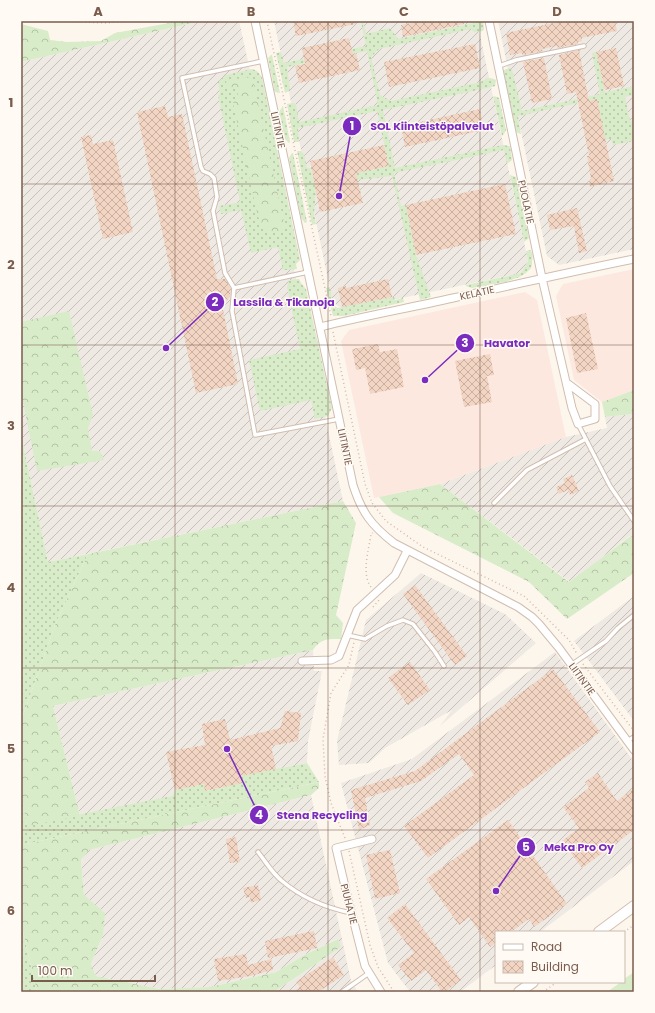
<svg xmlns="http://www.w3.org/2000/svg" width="655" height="1013" viewBox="0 0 655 1013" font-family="Poppins,sans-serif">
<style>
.commercial{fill:#fde8e0;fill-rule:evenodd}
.industrial{fill:url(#industrial-furrows)}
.grass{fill:url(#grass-dots)}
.forest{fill:url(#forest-crowns)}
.park{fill:#d8ecc9}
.building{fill:url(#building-cross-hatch)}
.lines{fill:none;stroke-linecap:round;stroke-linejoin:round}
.lane-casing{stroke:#d1beb0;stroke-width:5.5}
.street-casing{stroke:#d1beb0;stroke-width:9}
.secondary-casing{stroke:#d6c0b0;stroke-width:12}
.path{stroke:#d9b8a5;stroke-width:1.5;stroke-dasharray:1 3;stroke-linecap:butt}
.lane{stroke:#fff;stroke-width:3.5}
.street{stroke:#fff;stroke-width:7}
.secondary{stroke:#fff;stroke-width:10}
.grid{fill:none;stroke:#7a5c4d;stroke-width:1;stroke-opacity:0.55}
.labels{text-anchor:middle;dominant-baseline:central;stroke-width:3;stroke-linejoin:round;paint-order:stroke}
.street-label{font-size:10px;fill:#7a5c4d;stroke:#fffaf3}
.leader{fill:none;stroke:#7b2cbf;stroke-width:1.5}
.callout-dot{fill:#7b2cbf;stroke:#fffaf3;stroke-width:1.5}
.mark-label{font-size:12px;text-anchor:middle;font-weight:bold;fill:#fff}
.callout-label{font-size:11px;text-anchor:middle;font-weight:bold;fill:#7b2cbf;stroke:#fffaf3;stroke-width:3;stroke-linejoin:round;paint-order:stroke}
.neatline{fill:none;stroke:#7a5c4d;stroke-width:1.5}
.grid-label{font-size:13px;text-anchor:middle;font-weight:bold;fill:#7a5c4d}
</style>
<defs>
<pattern id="industrial-furrows" width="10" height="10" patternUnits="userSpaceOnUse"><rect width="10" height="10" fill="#efe9e4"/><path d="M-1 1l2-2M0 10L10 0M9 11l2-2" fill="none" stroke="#c7c0bb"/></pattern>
<pattern id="grass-dots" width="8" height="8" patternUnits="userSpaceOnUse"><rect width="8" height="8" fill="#d8ecc9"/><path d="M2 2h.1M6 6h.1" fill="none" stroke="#b4c2a5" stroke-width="1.8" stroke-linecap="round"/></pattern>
<pattern id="forest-crowns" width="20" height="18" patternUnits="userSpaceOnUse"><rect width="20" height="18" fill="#d8ecc9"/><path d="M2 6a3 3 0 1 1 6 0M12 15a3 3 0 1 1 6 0" fill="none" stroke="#b4c2a5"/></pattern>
<pattern id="building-cross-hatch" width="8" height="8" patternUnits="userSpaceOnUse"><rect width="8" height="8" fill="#f3d5c3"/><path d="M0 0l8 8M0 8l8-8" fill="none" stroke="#cab0a1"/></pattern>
</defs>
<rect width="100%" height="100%" fill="#fdf6ec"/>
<!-- commercial -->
<path class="commercial" d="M634,269V390L602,402L574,380L556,296L563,284Z
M525,292L537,300L566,437L440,484L374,498L341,341L349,330ZM378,344L380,352L396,349L404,387L370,394L365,368L356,370L352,349Z"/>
<!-- industrial -->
<path class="industrial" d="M202,21H239L285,227L343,501L48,562L21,435V62Z
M274,21H477L528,261L521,273L345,310L333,303Z
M498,21H634V249L559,265L547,256Z
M634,414V538L631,535L570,582L440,484L566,437L607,428L605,417Z
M421,573L505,614L536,643L440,726L452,710L385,748L369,763L339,765L337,741L366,620Z
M634,596V721L574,641Z
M313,650L314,671H322L308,741L307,763L240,777L242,783L205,791L204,784L175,790L172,796L80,816L53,706Z
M555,652L634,762V861L540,932H496V965L460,992H410L388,963L341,783L412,759Z
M311,795L351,981L358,992H274L341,947L337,939L306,954L276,972L210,987L160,989L96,976L91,964L103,935L84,895L81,860L89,850Z"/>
<!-- grass -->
<path class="grass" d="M361,21H363L366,34L390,28L398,39L483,21L484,29L483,31L474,32L471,29L379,49L371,57L380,95L391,101L481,82C485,78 491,77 496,80L495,86L492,87L383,110L395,168L503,145L510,146L512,160L507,164L504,150L394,173L401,206L406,205L416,255L431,297L420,300L392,176L358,180L316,189L314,214L316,224L312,225L297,151H301L304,154L307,168H311L314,182L389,166L381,130L384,129V127H381L377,111L298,128L299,142H294L287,104L293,103L296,104L299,122L378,105L367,51L287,67L290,89L289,91L285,93L276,53L281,52L284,63L366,46Z
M596,52L605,92L634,86V95L625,97L630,121L634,120V141L613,145L611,139L605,140L597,99L518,116L521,134L516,132L503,71C505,69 509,67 512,69L522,111L600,94L592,53Z
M271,55H272L280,93L275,92L268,58Z
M252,69L257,71L262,77L300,260L296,264L297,269L286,270H283L278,247L251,253L241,210L221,214L219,206L240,202L218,95L220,94L218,82L226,75Z
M493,96L497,97L499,98L506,130L504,134L502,136Z
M283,106L290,142L289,143L285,139L279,112Z
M292,153H293L307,222L305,223L301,218L289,158Z
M510,175L516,177L529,238L524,242Z
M530,250C533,253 533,257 532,261C532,265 532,268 529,270C519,282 487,285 472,288L466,286V285L521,273L528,261L526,251Z
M299,279L301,283L306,289L332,408L328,416L315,419L311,400L260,411L249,360L300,349L287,287L289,280Z
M330,287L333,303L337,308L394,297L395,300L403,298L404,302L344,316H333L326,288Z
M21,435L48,562L88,554L55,625L21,721V616L22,603Z
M307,763L319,782L21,845V804H23L27,825L172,796L175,790L204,784L206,791L241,783L240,776Z
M21,923L37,992H21Z"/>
<!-- forest -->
<path class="forest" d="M180,21H202L21,62V24L48,31L50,40L67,42L101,41L115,33Z
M252,76L285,227L279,231H267L258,217L233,103L238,96L237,87H227L226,81Z
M69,311L93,415L88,428L92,451H100L104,460L37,471L21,392V322Z
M634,390V414L605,417L602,402Z
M440,484L569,582L632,535L634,538V573L567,619L529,582L393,513L379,497Z
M343,501L356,523L336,615L343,623L341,639C328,639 321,638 313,650L53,706L80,816L27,826L23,805L21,804V721L55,625L88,554Z
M319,782V788L311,795L89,850L81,860L84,895L105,913L103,935L91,964L96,976L160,989L210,987L276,972L306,954L338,939L341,947L274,992H37L21,923V845Z"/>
<!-- park -->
<path class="park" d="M634,972V992H607L621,982H624V979Z"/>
<!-- building -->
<path class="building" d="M293,21H356V24L296,36Z
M421,21H463L464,24L403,37L401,25Z
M563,21H615L617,31L581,38L582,41L577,42L578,44L557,48V46L542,49L543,51L522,55V53L510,55L506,33Z
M349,38L353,54L356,53L360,70L299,83L295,66L305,64L302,48Z
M475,44L480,68L389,87L384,62Z
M616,48L624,86L605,90L596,52Z
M579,50L589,101L597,99L614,181L590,187L589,180L591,179L587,156H589L576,92L567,94L559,55Z
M544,58L552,99L532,103L523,62Z
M165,106L168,117L182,114L217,279H225L231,289L230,297L225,302V304L222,305L238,384L196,393L137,112Z
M480,109L484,130L405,147L401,126Z
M91,135L93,144L113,140L133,232L103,239L81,137Z
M384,145L389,166L356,173L363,203L320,212L310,161Z
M505,184L516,234L416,255L406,205Z
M577,208L587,251L579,253L574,226L550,230L547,215Z
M388,279L392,297L342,307L338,288L346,286V288Z
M586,313L598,369L577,373L566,318Z
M378,344L380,352L397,349L404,387L370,394L365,368L356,370L352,349Z
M490,354L494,375L487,376L492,402L464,407L455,361Z
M572,475L579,491L570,495L568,490L559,494L556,487L565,483L563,479Z
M415,585L467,656L455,665L403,594Z
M410,662L430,690L408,705L388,678Z
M553,669L600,732L428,858L404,826L474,775L459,754L421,781L365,798L370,825L359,830L351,790L415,771Z
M285,711L301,713L298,741L271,746L276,769L240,776L242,783L205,791L204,784L175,790L166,752L205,745L202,724L225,719L230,740L280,728Z
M598,773L617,801L634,788V830L582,868L562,841L579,828L563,807L589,788L585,782Z
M508,820L567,904L534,927L529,919L511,932H496V943L490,947L469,917L459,925L426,879Z
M236,837L240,862L230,863L226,839Z
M390,850L400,893L375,899L366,855Z
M258,885L261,900L251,903L250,897L246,898L243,888Z
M405,904L461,980L445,992H442L426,970L411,981L398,965L414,953L387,918Z
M314,931L317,948L268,958L265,941Z
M246,954L248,965L271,959L273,970L250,976L218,981L214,959Z
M333,957L344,975L318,992H293L300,987L296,982Z"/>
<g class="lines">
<!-- lane casing -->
<g class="lane-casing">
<path id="lane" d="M499,66L516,60L584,46
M308,272L234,288L232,311L255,435L339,419
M234,288L225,273L213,211L217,197L214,178L210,174L203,171L201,167L182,78L263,61
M578,424L610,486L634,521
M494,503L527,470L586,439
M347,635L365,639L387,626L403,620L413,624L435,652L444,666
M571,665L606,641L618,628L634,615
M627,741L634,737
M258,852C266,862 272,873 282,881C301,897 327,908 351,913
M342,992L369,973"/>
</g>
<!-- street casing -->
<g class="street-casing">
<path id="street" d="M255,21L353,485C362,513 371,525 394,543L518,607L532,617L539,624L559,648L634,750
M489,21L542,278L572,408L578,424L595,419V404L567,383
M320,327C364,316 409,308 453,298C514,285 574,271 634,259
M302,661L331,660L339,656L357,610L395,575L407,551
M372,839L336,848L347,895L365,966L381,992"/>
</g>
<!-- secondary casing -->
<g class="secondary-casing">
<path id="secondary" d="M599,932L634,906
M519,992L533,982"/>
</g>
<!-- path -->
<path class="path" d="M61,21L105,23L130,21
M267,21L331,316
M333,332L365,484L372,503L386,521L423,547L524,596L569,640L577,654
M371,587C361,574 369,549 371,534L373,533
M373,607L379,600
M583,664L634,731
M345,838L331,803L325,777L323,739L331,693L349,665L354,642
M349,851L370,945L378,967L394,992
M624,932L634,925
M543,992L557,982"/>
<!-- lane -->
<use href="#lane" class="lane"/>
<!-- street -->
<use href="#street" class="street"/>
<!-- secondary -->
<use href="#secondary" class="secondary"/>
</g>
<!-- grid -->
<path class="grid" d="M175,21V992M328,21V992M480,21V992M21,184H634M21,345H634M21,506H634M21,668H634M21,830H634"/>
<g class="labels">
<!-- street labels -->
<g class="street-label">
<text transform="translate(278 130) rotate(78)">LIITINTIE</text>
<text transform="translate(526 202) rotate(78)">PUOLATIE</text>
<text transform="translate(477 293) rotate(-13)">KELATIE</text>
<text transform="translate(345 447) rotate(78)">LIITINTIE</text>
<text transform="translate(582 679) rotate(54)">LIITINTIE</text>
<text transform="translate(349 904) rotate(76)">PIUHATIE</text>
</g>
</g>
<!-- callouts -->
<path class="leader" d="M339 196L352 126M166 348L215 302M425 380L465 343M227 749L259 815M496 891L526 847"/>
<g class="callout-dot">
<circle cx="339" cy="196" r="4"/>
<circle cx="166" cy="348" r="4"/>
<circle cx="425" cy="380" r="4"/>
<circle cx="227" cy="749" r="4"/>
<circle cx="496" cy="891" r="4"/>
<circle cx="352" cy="126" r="10"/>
<circle cx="215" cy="302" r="10"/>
<circle cx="465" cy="343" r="10"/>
<circle cx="259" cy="815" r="10"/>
<circle cx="526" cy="847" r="10"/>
</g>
<g class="mark-label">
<text x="352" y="130">1</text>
<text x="215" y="306">2</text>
<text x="465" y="347">3</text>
<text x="259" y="819">4</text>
<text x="526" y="851">5</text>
</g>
<g class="callout-label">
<text x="432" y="130">SOL Kiinteistöpalvelut</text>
<text x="284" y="306">Lassila &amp; Tikanoja</text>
<text x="507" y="347">Havator</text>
<text x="322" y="819">Stena Recycling</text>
<text x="579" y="851">Meka Pro Oy</text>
</g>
<!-- border -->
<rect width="655" height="1013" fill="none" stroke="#fffaf3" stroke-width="44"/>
<!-- legend -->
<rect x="495" y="931" width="130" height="52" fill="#fffaf3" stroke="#cabbb1"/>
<rect x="503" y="944" width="20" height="6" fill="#ffffff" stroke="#cabbb1"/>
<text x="531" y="951" font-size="12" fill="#7a5c4d">Road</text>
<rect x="503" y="961" width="20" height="12" fill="url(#building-cross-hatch)" stroke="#cabbb1"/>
<text x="531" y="971" font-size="12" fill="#7a5c4d">Building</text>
<!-- scale -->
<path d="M32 975v6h123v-6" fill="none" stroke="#7a5c4d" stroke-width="2"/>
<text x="38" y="975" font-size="12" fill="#7a5c4d" stroke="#fffaf3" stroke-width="3" paint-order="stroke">100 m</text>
<rect x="22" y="22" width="611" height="969" class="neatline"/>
<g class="grid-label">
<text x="98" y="16">A</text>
<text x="251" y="16">B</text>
<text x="404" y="16">C</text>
<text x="557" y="16">D</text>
<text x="11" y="107">1</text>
<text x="11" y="269">2</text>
<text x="11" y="430">3</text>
<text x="11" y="592">4</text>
<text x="11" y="753">5</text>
<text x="11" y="915">6</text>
</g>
</svg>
